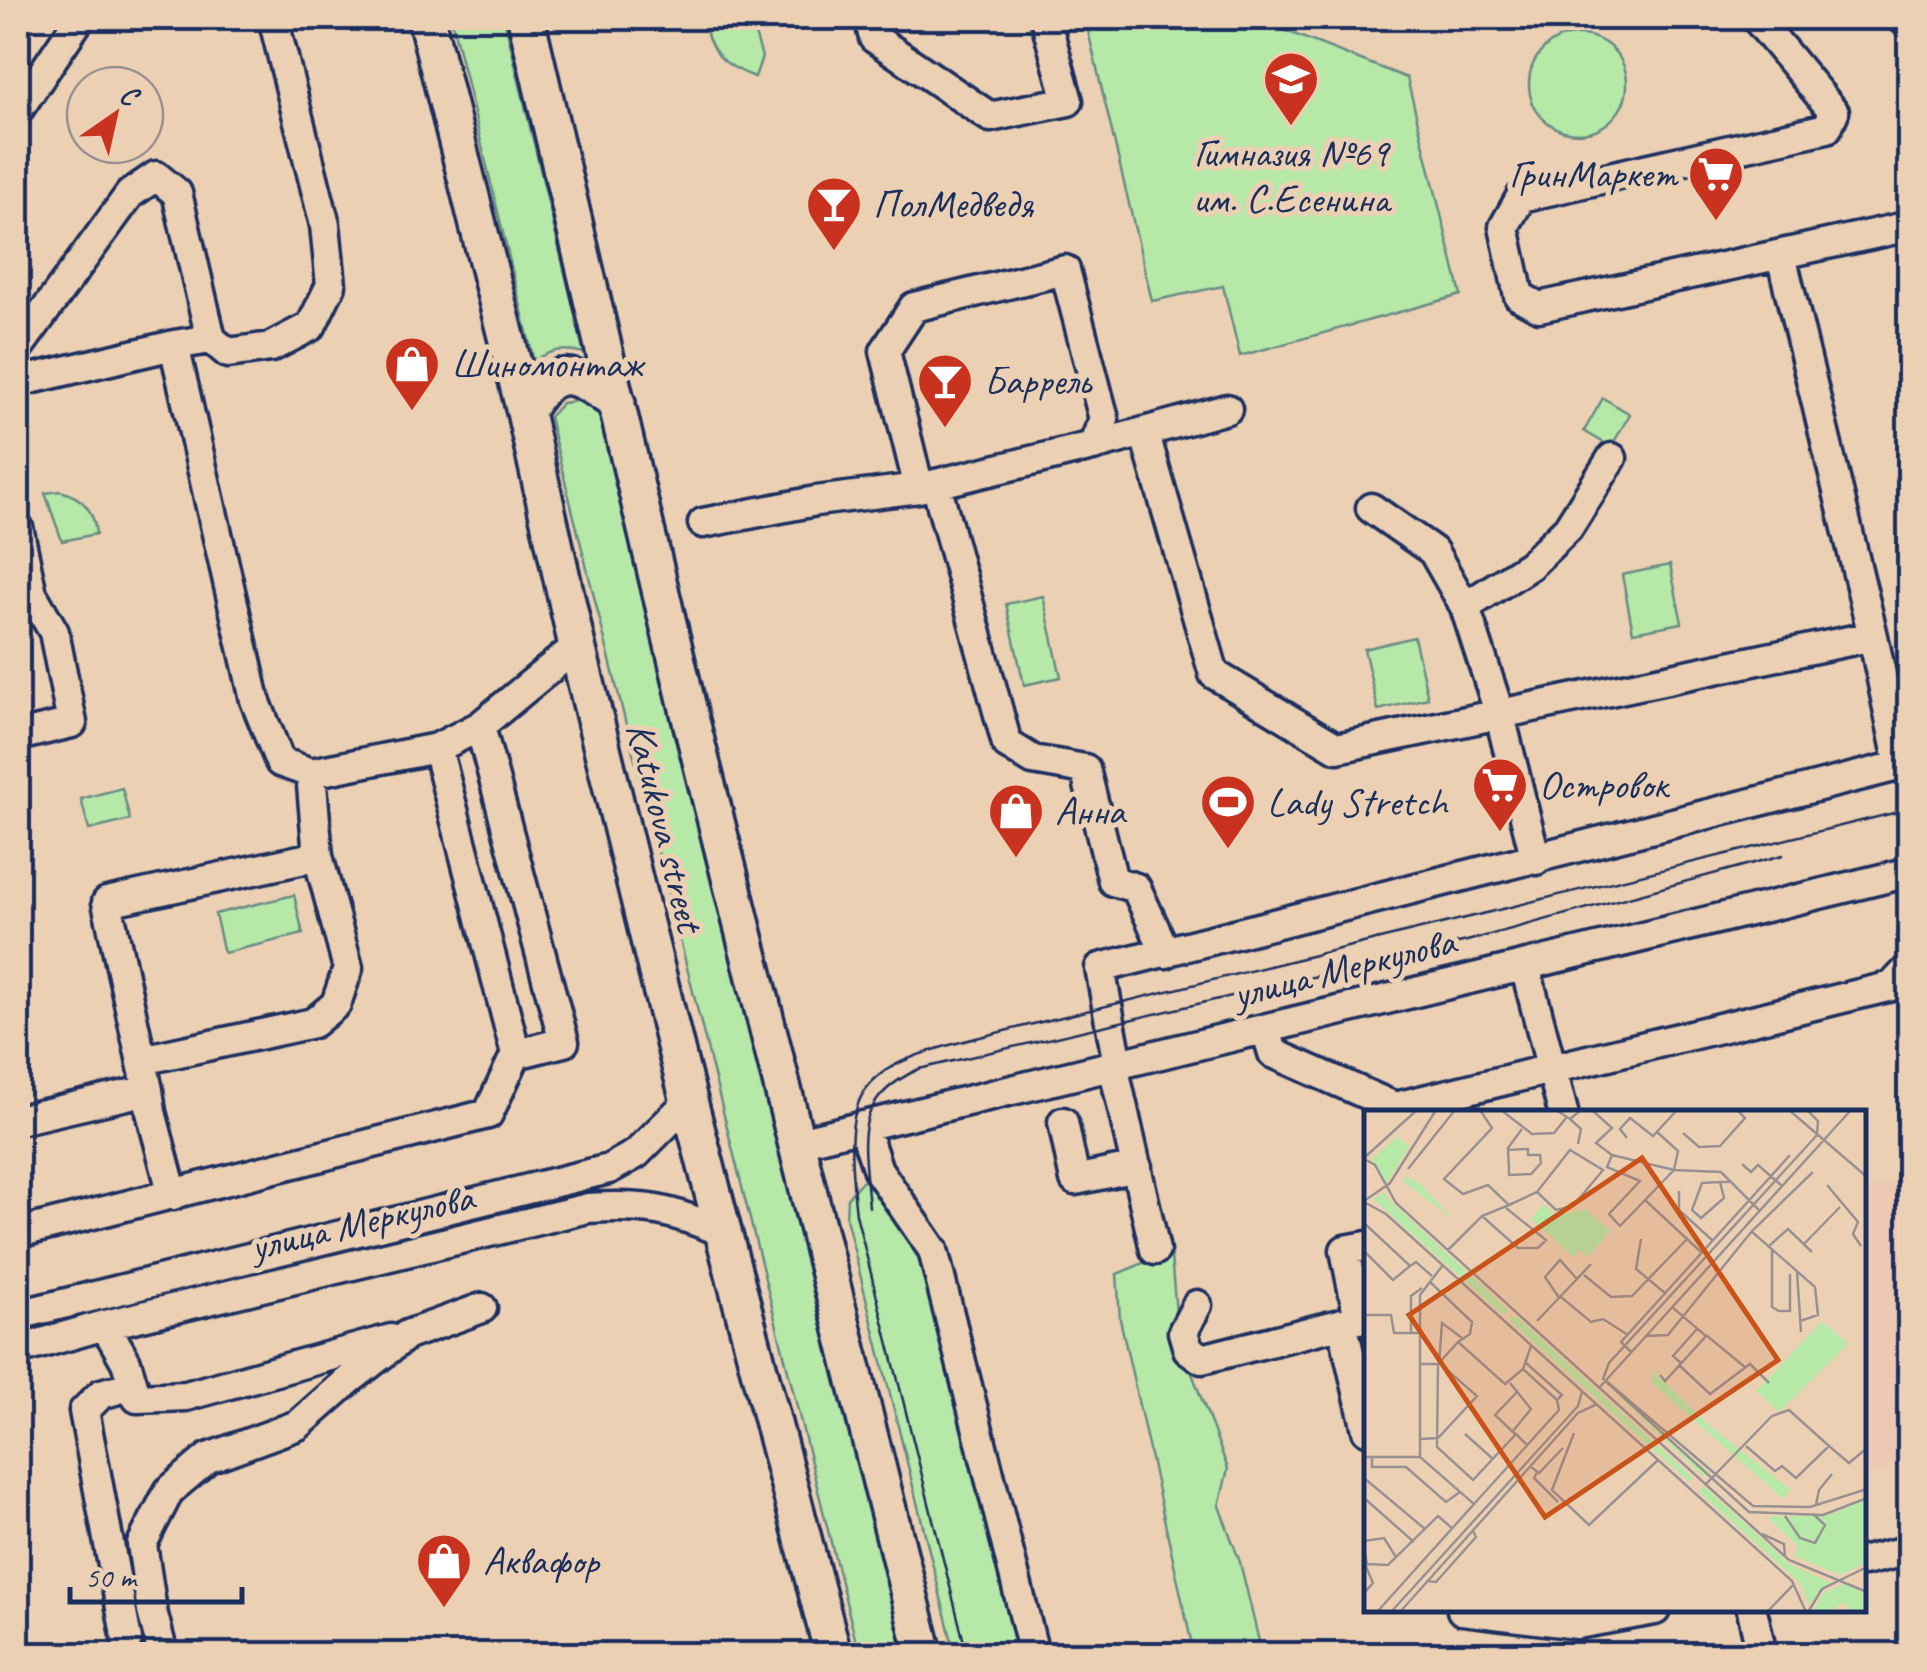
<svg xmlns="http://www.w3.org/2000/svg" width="1927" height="1672" viewBox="0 0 1927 1672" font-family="Caveat,sans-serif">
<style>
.built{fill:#edc9b4}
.green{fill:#b6e8a8;stroke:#688c83;stroke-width:2.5}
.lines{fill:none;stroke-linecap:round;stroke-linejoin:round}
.minor-casing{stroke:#1b2f5e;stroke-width:35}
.major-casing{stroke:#1b2f5e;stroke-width:42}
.minor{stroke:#ecd0b3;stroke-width:28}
.major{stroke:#ecd0b3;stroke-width:35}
.tram{stroke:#1b2f5e;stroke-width:2.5}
.labels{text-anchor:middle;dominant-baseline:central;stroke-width:10;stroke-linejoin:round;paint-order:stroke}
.poi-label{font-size:40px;fill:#1b2f5e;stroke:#ecd0b3;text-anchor:start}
.street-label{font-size:40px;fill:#1b2f5e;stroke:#ecd0b3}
.inset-road{fill:none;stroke:#989091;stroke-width:2.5}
.view{fill:#c95318;fill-opacity:0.15;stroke:#c95318;stroke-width:5}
.inset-edge{fill:none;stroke:#1b2f5e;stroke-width:5}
</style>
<rect width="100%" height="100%" fill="#ecd0b3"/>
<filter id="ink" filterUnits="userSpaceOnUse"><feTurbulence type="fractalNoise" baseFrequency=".01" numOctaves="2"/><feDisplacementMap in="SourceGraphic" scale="20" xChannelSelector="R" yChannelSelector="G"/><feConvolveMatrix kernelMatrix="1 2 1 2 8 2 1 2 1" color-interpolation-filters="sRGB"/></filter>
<g filter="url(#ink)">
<!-- built -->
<path class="built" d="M1909,1180V1464L1865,1474V1190Z"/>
<!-- green -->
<path class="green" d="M451,18H504L584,353C563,348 552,349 534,361Z
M703,18H750L762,57L755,77C722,65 709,52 703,18Z
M1085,18H1253L1407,78L1461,295L1240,356L1223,286L1152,301Z
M1529 84a49 49 0 1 1 98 0a49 49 0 1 1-98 0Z
M1603,398L1630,414L1611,447L1584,431Z
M581,400L599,410L904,1654H859L549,417L562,403Z
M60,491C83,497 94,510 96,534L62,541L45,493Z
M1670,565L1682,623L1633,632L1622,575Z
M1043,596L1061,677L1024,685L1006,604Z
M1414,637L1428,698L1378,710L1364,649Z
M122,788L130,820L89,830L81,799Z
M294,895L303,934L224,953L215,914Z
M862,1181L881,1184L927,1270L1020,1654H955L846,1218L847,1198Z
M1171,1256L1178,1336L1228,1469L1219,1506L1240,1562L1262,1654H1194L1120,1319L1117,1274L1148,1261Z"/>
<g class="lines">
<!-- minor casing -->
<g class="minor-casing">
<path id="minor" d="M273,18L325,225L331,285L311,326L271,347L228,353L211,339L174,345L255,700L280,762L311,773L437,748L480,726L577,646
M869,18L874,38L990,117L1068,101L1045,18
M1756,18L1834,112L1827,128L1521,197L1504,227L1519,296L1539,307L1910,226
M1902,18L1910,26
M18,110L80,18
M1781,255L1873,636L1900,766
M18,348L130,194L156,176L177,193L211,339
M18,382L174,345
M1148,445L1214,674L1337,748L1873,636
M936,484L1007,744L1033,760L1085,769L1113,881L1136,888L1166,953
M919,488L885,351L914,307L1065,270L1104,419L1093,446L1227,409
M1371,508L1433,551L1465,607
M703,523L816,501L919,488L1093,446
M18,527L32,594L54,632L72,723L18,736
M480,726L564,1042L516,1054
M1536,860L1499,712L1465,607L1530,565L1568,528L1612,458
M1525,966L1563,1112
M1266,1029L1273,1053L1395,1107L1892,986L1910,967
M142,1060L313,1023L336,1004L348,968L318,856L311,773
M1118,1064L1100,968L1910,763
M1113,1065L1155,1250
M148,1090L107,902L318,856
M18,1120L148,1090L151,1112L173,1195
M1063,1122L1075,1180L1137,1167
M863,1126L878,1170L933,1250L1034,1654
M798,1142L1910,872
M18,1233L488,1114L516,1054L437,748
M1197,1305L1183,1332L1188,1349L1202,1359L1367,1317
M18,1315L609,1169L636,1154L691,1099
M1359,1319L1345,1250L1367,1246
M1342,1323L1367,1430
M105,1325L126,1362L137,1398L186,1396L391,1339
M18,1350L105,1325L588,1208C648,1204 671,1210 726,1233
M1864,1561L1910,1550
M1462,1610L1577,1624L1655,1610
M1752,1610L1762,1654
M127,1640L84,1411L101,1394L133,1385
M163,1654L152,1611L142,1544L169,1491L208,1458L298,1425L349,1380L407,1335L482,1308"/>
</g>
<!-- major casing -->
<g class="major-casing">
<path id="major" d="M426,18L525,412L577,646L681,1070L833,1654
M526,18L690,717L924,1654
M525,412C555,361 574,372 617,403"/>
</g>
<!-- minor -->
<use href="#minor" class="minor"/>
<!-- major -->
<use href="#major" class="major"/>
<!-- tram -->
<path class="tram" d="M869,1207C864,1142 849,1101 919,1069L1467,941L1783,855
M967,1654L856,1214C842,1089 853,1069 976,1038L1910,809"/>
</g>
</g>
<!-- icons -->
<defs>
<g id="school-pin" transform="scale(2.875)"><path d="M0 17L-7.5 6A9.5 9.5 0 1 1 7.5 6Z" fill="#c8321e" stroke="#ecd0b3"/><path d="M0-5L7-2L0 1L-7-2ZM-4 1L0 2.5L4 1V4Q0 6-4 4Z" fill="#fff"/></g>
<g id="supermarket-pin" transform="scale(2.875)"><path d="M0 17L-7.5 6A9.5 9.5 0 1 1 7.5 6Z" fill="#c8321e" stroke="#ecd0b3"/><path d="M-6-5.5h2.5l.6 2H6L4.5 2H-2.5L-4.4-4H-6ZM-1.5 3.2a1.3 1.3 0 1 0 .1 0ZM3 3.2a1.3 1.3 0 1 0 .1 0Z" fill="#fff"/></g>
<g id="bar-pin" transform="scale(2.875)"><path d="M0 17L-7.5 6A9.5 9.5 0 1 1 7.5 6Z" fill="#c8321e" stroke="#ecd0b3"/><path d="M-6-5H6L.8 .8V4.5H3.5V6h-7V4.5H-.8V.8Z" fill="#fff"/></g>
<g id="shop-pin" transform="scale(2.875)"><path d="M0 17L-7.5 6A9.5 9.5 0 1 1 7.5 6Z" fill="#c8321e" stroke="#ecd0b3"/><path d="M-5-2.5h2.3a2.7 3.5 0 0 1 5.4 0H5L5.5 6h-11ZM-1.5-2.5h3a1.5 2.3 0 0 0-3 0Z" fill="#fff"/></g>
<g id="stadium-pin" transform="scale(2.875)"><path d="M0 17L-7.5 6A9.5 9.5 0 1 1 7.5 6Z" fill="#c8321e" stroke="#ecd0b3"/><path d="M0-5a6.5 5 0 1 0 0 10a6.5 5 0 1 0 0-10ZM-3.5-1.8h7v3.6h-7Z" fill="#fff"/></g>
</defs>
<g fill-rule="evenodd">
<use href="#school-pin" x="1291" y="79"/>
<use href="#supermarket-pin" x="1716" y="174"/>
<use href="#bar-pin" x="834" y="204"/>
<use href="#shop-pin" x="412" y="364"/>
<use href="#bar-pin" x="945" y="381"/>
<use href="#supermarket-pin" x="1500" y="785"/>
<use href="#stadium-pin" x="1228" y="802"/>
<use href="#shop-pin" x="1016" y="811"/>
<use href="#shop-pin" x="444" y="1561"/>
</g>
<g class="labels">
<!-- poi labels -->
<g class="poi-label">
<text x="1291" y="153" text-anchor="middle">Гимназия №69<tspan x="1291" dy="46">им. С.Есенина</tspan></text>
<text x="1677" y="174" text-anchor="end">ГринМаркет</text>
<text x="873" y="204">ПолМедведя</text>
<text x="451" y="364">Шиномонтаж</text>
<text x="984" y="381">Баррель</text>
<text x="1539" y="785">Островок</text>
<text x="1267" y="802">Lady Stretch</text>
<text x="1055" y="811">Анна</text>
<text x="483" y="1561">Аквафор</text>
</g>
<!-- street labels -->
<g class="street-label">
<text transform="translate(665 827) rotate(76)">Katukova street</text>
<text transform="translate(1344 968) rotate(-14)">улица Меркулова</text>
<text transform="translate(362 1222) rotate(-13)">улица Меркулова</text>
</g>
</g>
<!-- overview -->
<g transform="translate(1364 1110)">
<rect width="502" height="502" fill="#ecd0b3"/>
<path d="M33,27L45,36L22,74L8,49ZM40,66L55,73L91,111L40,72ZM21,82L25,90L144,200L139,205L9,89ZM180,94L192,106L221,99L246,121L224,147L216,140L209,147L167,109ZM151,205L329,368L325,372L145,210ZM458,211L484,234L415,302L392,281ZM289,261L348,318L426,379L419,389L288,273ZM245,277L347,364L339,366ZM340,376L425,454L467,473L445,495L437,474L335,382ZM502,389V453L476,465L430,446L434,436L403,407L464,405ZM480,474L498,482L502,502H489L478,492L468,502H448L460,483Z" fill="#b6e8a8"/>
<path class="inset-road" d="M137,0L168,24L190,23L202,8M192,0L206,9L217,0M228,0L248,18L232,33L248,45L310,60L357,62L396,101M425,0L503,67M443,0L454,11L453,25L245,253L239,269L385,402L459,405L503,388M206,9L217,19L214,34M319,23L335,37L356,36L381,8L373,0M263,28L256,19L266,8L289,26L313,0M144,40L164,39V45H176L177,53L167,64L145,65V59L144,40V38L158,19M248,45L243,57L276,71L245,104L256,116L310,60L314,41L293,22M0,48L53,0M0,49L11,55L32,93L425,450L503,482M378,54L387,62L394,55L418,76M44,59L91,0M356,72L360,88L337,108L328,100L338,73L356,72H366M463,75L494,112L489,124L497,136M315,81V100L348,130M281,90L337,142M0,91L26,73L72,0M0,92L22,104L428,471L442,502M145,95L173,82L206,40L239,60L209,96L192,100L173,82M118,106L154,138H174L182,130L142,98M0,113L46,156L52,152L68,166M387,121L451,177L454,205L436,211M277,129L272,159L301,183M440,134L476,97M405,136L424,119L448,142M84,140L118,106L145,95L124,75L99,84L80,69L128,18L116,0M408,140V197L415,201H426V164M0,141L29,170L46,156M433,162L437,222M220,165L247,187L268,186L323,129M66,172L108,212L106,224L94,232L141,274L159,259L167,236M197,187L227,212L239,209L264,225M196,189L181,167L196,150L213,169L227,154M0,205H27L30,223H56M173,211L213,169M47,223V186L58,178M342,225L382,258M282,226L304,225L388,121L449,62M267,242L257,232L426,45M162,253L198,285L193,290M317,253L309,246L333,219M57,254H74L94,232M74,254L73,337L109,370L152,324L163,335M315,255L346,284L386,254L405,273M296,265L301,271L342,226L308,197M241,270L389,396L446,397L503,379M146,273L167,299L149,321M235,278L487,0M210,323L188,380L225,415L294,350M101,324L129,349M151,324L131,305L153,282M57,329L74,328L113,286L75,253L78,213L98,228M382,336L411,361L418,356L432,368L465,336L485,353L503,338M0,347H56M8,347V357H42L82,392L96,382M166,356L175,363L199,338M174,361L170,368L194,392M0,368L61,419M342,374L408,306L425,300L465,336M0,388L50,432M110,394L195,300L193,290L159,259M452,395L455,380L468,364M421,406L436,428L451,433L461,415L449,404M398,424L420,434L421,446M0,431L20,428L32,447M0,438L3,454L24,455L74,406L89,419M63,471L72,472L112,427L109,421M0,483L9,473L0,452M13,502L110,394L56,347V185L79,155M27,502L214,296L218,282M36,502L214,303L233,294M403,502L430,474M444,502L458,479L503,457"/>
<path class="view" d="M278,48L414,250L181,407L45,205Z"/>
<rect width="502" height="502" class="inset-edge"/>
</g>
<!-- margin -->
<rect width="1927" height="1672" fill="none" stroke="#ecd0b3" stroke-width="60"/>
<rect x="30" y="30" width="1867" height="1612" fill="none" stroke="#1b2f5e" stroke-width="4" filter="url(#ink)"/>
<!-- north arrow -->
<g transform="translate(115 115) rotate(34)"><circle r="48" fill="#ecd0b3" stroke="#989091" stroke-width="2.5"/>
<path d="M0-8L18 38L0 25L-18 38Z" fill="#c8321e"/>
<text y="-15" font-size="28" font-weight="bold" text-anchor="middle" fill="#1b2f5e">С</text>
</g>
<!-- scale -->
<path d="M70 1587v15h172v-15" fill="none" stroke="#1b2f5e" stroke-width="5"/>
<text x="85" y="1587" font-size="30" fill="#1b2f5e" stroke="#ecd0b3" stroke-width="8" paint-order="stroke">50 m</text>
</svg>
